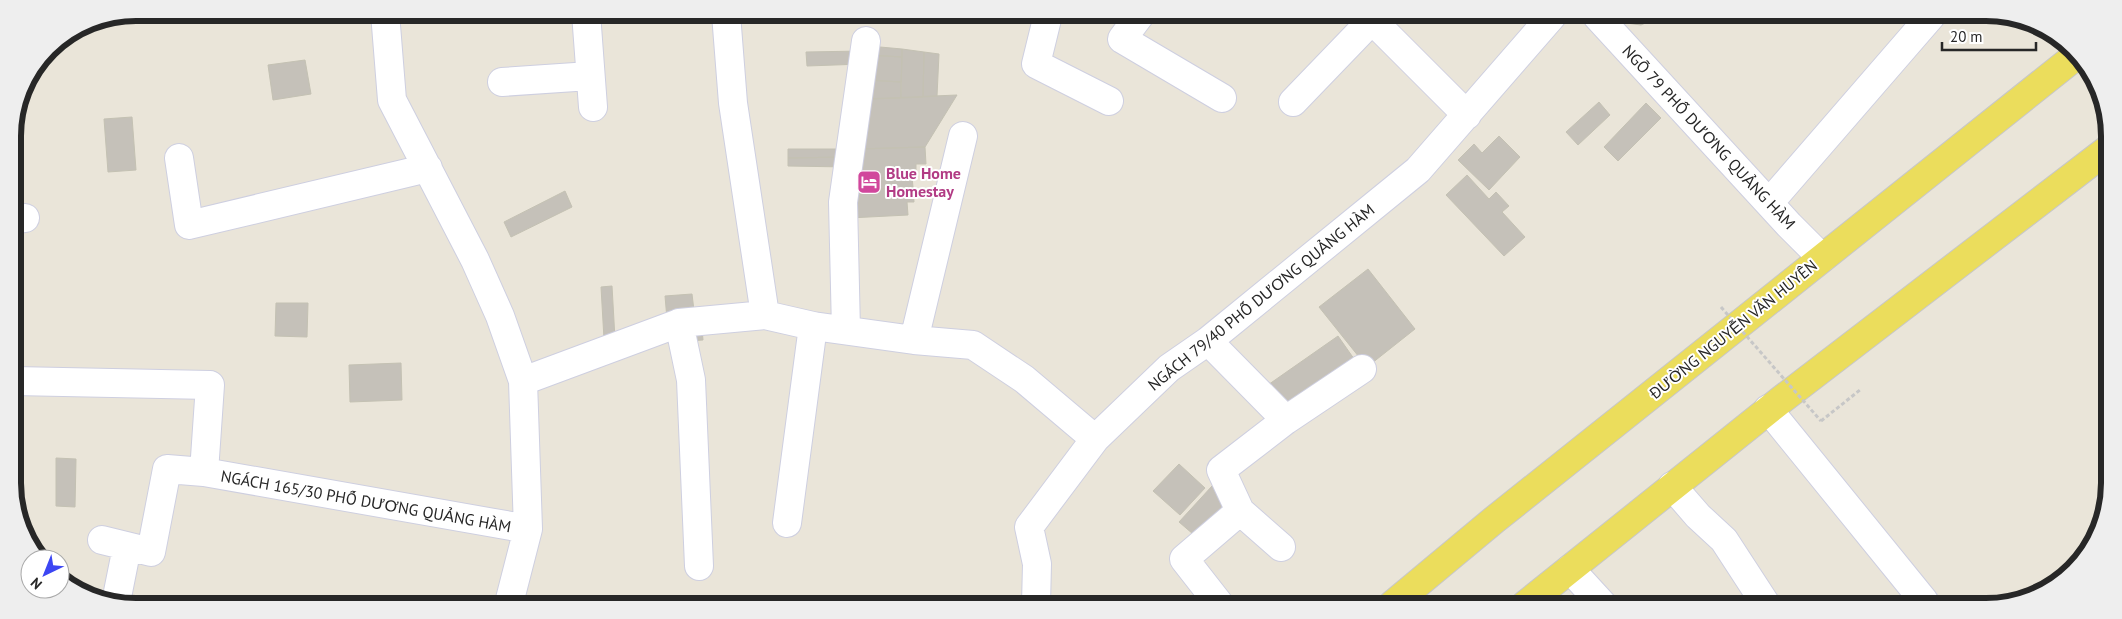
<svg xmlns="http://www.w3.org/2000/svg" width="2122" height="619" viewBox="0 0 2122 619" font-family="'PT Sans',sans-serif">
<style>
.building{fill:#c5c1b9;stroke:#c4c1b3}
.lines{fill:none;stroke-linecap:round;stroke-linejoin:round}
.minor-casing{stroke:#cecfe0;stroke-width:30}
.major-casing{stroke:#c7c7c7;stroke-width:30}
.path{stroke:#c7c7c7;stroke-width:3;stroke-dasharray:4 2.5;stroke-linecap:butt}
.minor{stroke:#fff;stroke-width:28}
.major{stroke:#ebdd5c;stroke-width:28}
.path-bridge{stroke:#c7c7c7;stroke-width:3;stroke-dasharray:4 2.5;stroke-linecap:butt}
.labels{text-anchor:middle;dominant-baseline:central;stroke-width:4;stroke-linejoin:round;paint-order:stroke}
.street-label{font-size:16px;fill:#272727;stroke:#fff}
.hotel-label{font-size:16px;font-weight:bold;fill:#b23c85;stroke:#fff;text-anchor:start}
.rim{fill:none;stroke:#272727;stroke-width:6}
</style>
<rect width="100%" height="100%" fill="#eae5d9"/>
<!-- building -->
<path class="building" d="M1613,16H1661L1641,25L1619,22Z
M869,46L902,49V57L870,55Z
M902,49L924,52L923,97L901,98Z
M862,51V64L807,66L806,52Z
M924,52L939,54L937,96L923,97Z
M868,55L902,57L901,82L869,80Z
M305,60L311,94L273,100L268,65Z
M867,80L901,82V98L868,99Z
M957,95L925,147L858,149L866,99Z
M1599,102L1610,115L1578,145L1566,132Z
M1646,103L1661,118L1618,161L1604,147Z
M132,117L136,170L108,172L104,119Z
M1499,136L1520,157L1489,190L1458,160L1474,144L1482,153Z
M925,147L926,164H916V177L853,179L858,149Z
M788,149H847V157L788,158Z
M847,157V167L788,166V158Z
M1467,175L1489,199L1496,192L1509,206L1502,212L1525,237L1504,256L1446,195Z
M912,177L913,187L850,191L849,180Z
M913,187L914,202H907L908,215L849,218L850,191Z
M565,191L572,207L511,237L504,222Z
M1368,269L1415,329L1367,367L1319,307Z
M612,286L615,339H604L601,287Z
M692,294L695,319L701,318L703,340L669,342L665,296Z
M276,303H308L307,337L275,336Z
M1338,336L1359,366L1286,417L1265,387Z
M401,363L402,400L350,402L349,365Z
M56,458L76,459L75,507L56,506Z
M1179,464L1205,488L1180,515L1153,491Z
M1212,486L1233,504L1200,540L1179,522Z"/>
<g class="lines">
<!-- minor casing -->
<g class="minor-casing">
<path id="minor" d="M385,13L392,100L475,260L500,316L523,381L528,529L509,603
M586,13L593,107
M726,14L733,103L765,315
M1048,15L1036,64L1109,101
M1140,15L1122,39L1222,98
M1597,16L1789,225L1822,258
M502,82L590,76
M1293,102L1372,20L1467,115
M179,158L189,225L428,168
M1769,203L1931,16
M13,220L25,218
M679,323L691,380L699,566
M846,330L843,202L866,41
M914,340L963,136
M1208,341L1286,420L1362,369
M14,381L210,385L204,472L528,529
M523,381L679,323L765,315L813,326L914,340L973,345L1024,379L1095,439
M1768,409L1924,601
M1672,486L1698,516L1724,540L1767,606
M787,523L813,326
M102,540L151,552L167,469L204,472
M1281,547L1240,511L1221,470L1286,420
M1570,569L1603,605
M116,602L127,547
M1036,604L1037,564L1029,527L1095,439L1169,368L1208,341L1418,170L1552,16
M1220,605L1184,559L1240,511"/>
</g>
<!-- major casing -->
<g class="major-casing">
<path id="major" d="M1392,605L1494,520L2077,55
M1525,605L1781,400L2107,150"/>
</g>
<!-- path -->
<path class="path" d="M1821,421L1860,390"/>
<!-- minor -->
<use href="#minor" class="minor"/>
<!-- major -->
<use href="#major" class="major"/>
<!-- path-bridge -->
<path class="path-bridge" d="M1721,307L1821,421"/>
</g>
<!-- icons -->
<defs>
<g id="hotel-square" transform="scale(1.25)"><rect x="-9" y="-9" width="18" height="18" rx="4" fill="#d1479c" stroke="#fff"/><path d="M-6-4.5h1.5V1H6V5H4.5V3h-9V5H-6ZM-4 0a1.8 1.8 0 1 1 3.6 0ZM.5 0V-2.5h3Q6-2.5 6 0Z" fill="#fff"/></g>
</defs>
<g fill-rule="evenodd">
<use href="#hotel-square" x="869" y="182"/>
</g>
<g class="labels">
<!-- street labels -->
<g class="street-label">
<text transform="translate(1709 137) rotate(47)">NGÕ 79 PHỐ DƯƠNG QUẢNG HÀM</text>
<text transform="translate(1261 297) rotate(-39)">NGÁCH 79/40 PHỐ DƯƠNG QUẢNG HÀM</text>
<text transform="translate(1733 329) rotate(-39)">ĐƯỜNG NGUYỄN VĂN HUYÊN</text>
<text transform="translate(366 501) rotate(10)">NGÁCH 165/30 PHỐ DƯƠNG QUẢNG HÀM</text>
</g>
<!-- hotel labels -->
<g class="hotel-label">
<text x="886" y="173">Blue Home<tspan x="886" dy="18">Homestay</tspan></text>
</g>
</g>
<!-- crop -->
<path d="M0 0H2122V619H0ZM136 21H1986A115 115 0 0 1 2101 136V483A115 115 0 0 1 1986 598H136A115 115 0 0 1 21 483V136A115 115 0 0 1 136 21Z" fill="#eee" fill-rule="evenodd"/>
<path class="rim" d="M136 21H1986A115 115 0 0 1 2101 136V483A115 115 0 0 1 1986 598H136A115 115 0 0 1 21 483V136A115 115 0 0 1 136 21Z"/>
<!-- north arrow -->
<g transform="translate(45 574) rotate(223)"><circle r="24" fill="#ffffff" stroke="#a9a9a9"/>
<path d="M0-4L9 19L0 12L-9 19Z" fill="#3c46f3"/>
<text y="-8" font-size="14" font-weight="bold" text-anchor="middle" fill="#272727">N</text>
</g>
<!-- scale -->
<path d="M1942 42v8h94v-8" fill="none" stroke="#272727" stroke-width="2.5"/>
<text x="1950" y="42" font-size="15" fill="#272727" stroke="#ffffff" stroke-width="4" paint-order="stroke">20 m</text>
</svg>
